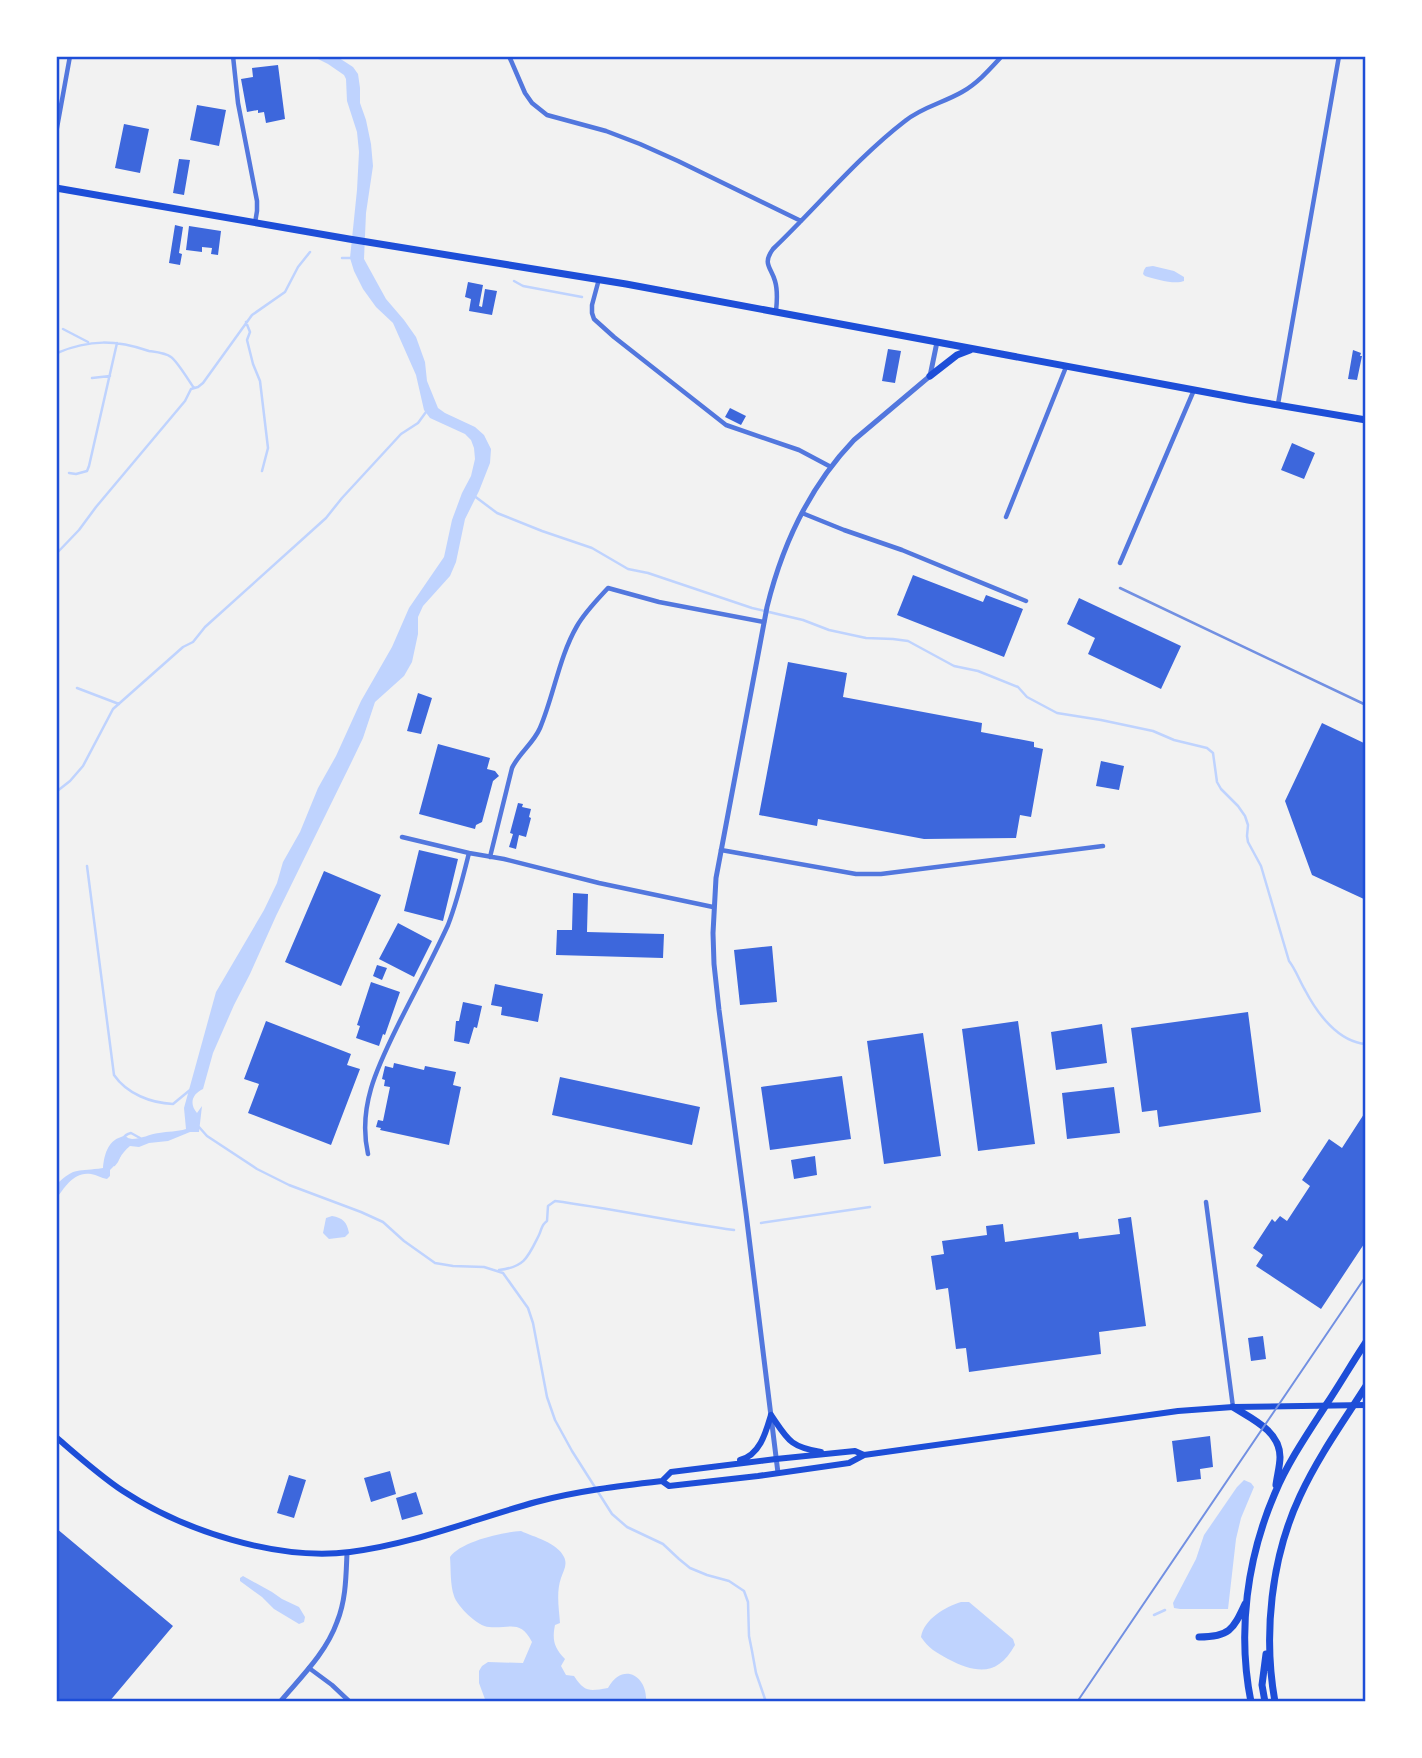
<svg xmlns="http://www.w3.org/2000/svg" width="1422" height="1758" viewBox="0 0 1422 1758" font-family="'Titillium Web',sans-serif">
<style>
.water{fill:#bfd3fe}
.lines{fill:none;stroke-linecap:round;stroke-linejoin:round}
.stream{stroke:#bfd3fe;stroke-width:2.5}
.building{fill:#3d67dc}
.minor{stroke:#5277de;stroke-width:4.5}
.tertiary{stroke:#5277de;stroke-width:5}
.secondary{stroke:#1d4ed8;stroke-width:6}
.primary{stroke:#1d4ed8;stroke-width:7}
.tram{stroke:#7290e2;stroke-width:2}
.rail{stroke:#7290e2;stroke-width:2.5}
.neatline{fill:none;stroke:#1d4ed8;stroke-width:2.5}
</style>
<rect width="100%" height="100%" fill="#f2f2f2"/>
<!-- water -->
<path class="water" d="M312,56H336L353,67L358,74L360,88V103L366,120L371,144L373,166L366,213L364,259L386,299L404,320L416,337L425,362L427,381L438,408L445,413L475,427L484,435L491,449L490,463L479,491L465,519L456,562L450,576L423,606L418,617V634L412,662L404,676L375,702L363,738L352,761L276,916L250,974L234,1005L213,1053L203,1089C192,1094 189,1104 197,1113L202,1106L199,1132H190L168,1141L149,1143L139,1147L130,1146C121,1153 118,1163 110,1170V1176L107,1179C101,1178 97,1175 91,1174C74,1171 65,1187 56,1199V1185C75,1166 78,1172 103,1168C104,1157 107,1141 121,1137C129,1135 124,1138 132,1139C141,1139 150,1134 159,1133C168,1131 177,1132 186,1129L184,1108L216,992L264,910L277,883L283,862L300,832L318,788L336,756L361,701L392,647L409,608L444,557L452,520L462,493L471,476L475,459L474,448L471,440L465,434L430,418L424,410L416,375L393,323L376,307L363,289L354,271L350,258L357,190L359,152L357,132L347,101L346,79L344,75L328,64Z
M1153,266L1174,271L1184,277V281C1175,285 1155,279 1145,276L1143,274L1144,270L1146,267Z
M332,1216C343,1218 347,1222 349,1233L345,1237L329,1239L323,1233L326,1218Z
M1244,1480L1251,1483L1254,1487L1241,1518L1236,1539L1228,1609H1180L1174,1608L1173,1603L1175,1599L1196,1559L1204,1535L1237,1487Z
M521,1531C534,1537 558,1543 564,1557C568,1565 563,1571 561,1578C556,1593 559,1608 560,1623L555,1625C552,1640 554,1648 565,1659L561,1666L566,1675L574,1676C585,1693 590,1691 608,1688C623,1661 648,1676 646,1702H486L479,1683V1671L482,1666L488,1662L523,1663L532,1642C520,1619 510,1629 489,1627C478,1627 457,1606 454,1596C450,1584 451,1570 450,1557C460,1542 502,1532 521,1531Z
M243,1576L272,1592L282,1599L299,1607L305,1617L304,1622L299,1624L274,1609L262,1597L240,1581V1578Z
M961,1602H969L1013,1639L1015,1645C998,1676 977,1674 948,1659C937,1653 928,1648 921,1637C924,1619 945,1607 961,1602Z"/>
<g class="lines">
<!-- stream -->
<path class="stream" d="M342,258H353
M514,281L523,286L582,297
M246,322L250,332L247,340L253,364L260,381L268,448L262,471
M63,329L88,342
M57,353C90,339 116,340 149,351C156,352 166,353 171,357C177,361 189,381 194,388
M92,378L110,376
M69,473L76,474L87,471L89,466L117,343
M473,495L497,513L542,531L592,548L628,569L648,573L752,608L803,620L829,630L866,638L893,639L908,641L954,666L978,671L1018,687L1027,697L1057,713L1101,720L1153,731L1174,740L1207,748L1213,753L1217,782L1221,789L1238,806L1245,816L1248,825L1247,836L1248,842L1261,866L1289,961C1296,970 1299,980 1305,990C1317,1013 1338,1042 1366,1044
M56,554L79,530L96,507L185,401L191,389L198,387L203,383L252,315L285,292L298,267L310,252
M77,688L119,704
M56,792L70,781L83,766L113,709L183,647L193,642L205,627L326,518L342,498L401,434L418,423L426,412
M87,866L114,1075C127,1094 151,1103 173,1104L190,1090
M199,1127L207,1136L257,1169L289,1185L361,1212L383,1222L404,1241L435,1263L453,1266L484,1267L503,1273L528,1308L533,1323L547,1397L555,1420L572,1451L612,1514L627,1527L663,1544L679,1559L690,1568L707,1575L729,1581L744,1591L748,1602L749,1636L752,1651L756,1673L766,1702
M114,1165C126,1153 115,1137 131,1133L140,1138
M761,1223L870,1207
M499,1270C525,1267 528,1257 539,1235C542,1229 541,1225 547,1221L548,1206L555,1201C615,1209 674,1222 734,1230
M1154,1615L1165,1610"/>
</g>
<!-- building -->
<path class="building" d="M278,65L285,119L266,123L264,112L258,113V110L247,112L241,79L253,77L252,68Z
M197,105L226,110L219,146L190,140Z
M124,124L149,129L140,173L115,168Z
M179,159L190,160L184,195L173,193Z
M175,225L183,227L179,253L182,254L180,265L169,263Z
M189,226L221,231L218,255L211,254L212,248L202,247V252L186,250Z
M468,282L483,285L479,306L482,307L485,289L497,291L492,315L469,311L471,299L465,297Z
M888,349L901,351L895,383L882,381Z
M1353,350L1361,353L1360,356H1362L1357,380L1348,379Z
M730,408L746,416L741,425L725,417Z
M1292,443L1315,453L1304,479L1281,470Z
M913,575L983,602L986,595L1023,609L1004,657L897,615Z
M1079,598L1181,646L1161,689L1088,654L1095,638L1067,624Z
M788,662L847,673L843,697L982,723L981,732L1034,742V747L1043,749L1031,817L1020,815L1016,838L924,839L818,819L817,826L759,815Z
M418,693L432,698L421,734L407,731Z
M1322,723L1366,744V900L1312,875L1285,801Z
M438,744L490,758L487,769L495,771L499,776L493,781L482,822L476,825L475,829L419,814Z
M1101,761L1124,766L1119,790L1096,786Z
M518,803L523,804L522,807L531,809L529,817L531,818L526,837L519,835L516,849L509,847L513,834L510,833Z
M419,850L458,859L443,921L404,911Z
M324,871L381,895L341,986L285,962Z
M573,893L588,894L587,932L664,934L663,958L556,955L557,930H572Z
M398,923L432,941L414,977L379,959Z
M772,946L777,1002L740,1005L734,950Z
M377,965L387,968L382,980L373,976Z
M371,982L400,992L385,1035L383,1034L379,1046L356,1038L360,1026L357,1025Z
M495,984L543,994L538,1022L501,1015L502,1007L491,1005Z
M463,1002L482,1006L477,1028L474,1027L469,1044L454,1041L456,1021H459Z
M1248,1012L1261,1112L1159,1127L1157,1110L1142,1112L1131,1028Z
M266,1021L351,1054L347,1065L360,1069L331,1145L248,1113L259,1084L244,1079Z
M1018,1021L1035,1144L978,1151L962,1029Z
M1102,1024L1107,1063L1056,1070L1051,1032Z
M923,1033L941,1156L884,1164L867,1041Z
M394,1063L424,1070L425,1066L456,1072L453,1085L461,1087L449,1145L380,1130L381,1128L376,1127L378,1120L383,1121L390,1087L384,1086L385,1080L382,1079L385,1066L393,1068Z
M842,1076L851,1139L770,1150L761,1087Z
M560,1077L700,1107L692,1145L552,1115Z
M1114,1087L1120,1133L1067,1139L1062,1093Z
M1364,1114L1366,1116V1241L1321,1309L1256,1266L1263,1255L1253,1248L1272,1219L1275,1222L1280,1216L1287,1221L1310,1186L1302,1180L1329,1139L1342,1148Z
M815,1156L817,1175L794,1179L791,1160Z
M1131,1217L1146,1326L1099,1332L1101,1354L969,1372L966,1348L956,1349L948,1288L936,1290L931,1256L944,1254L942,1241L987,1235L986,1226L1003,1224L1005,1242L1078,1232L1079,1239L1120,1234L1118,1219Z
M1263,1336L1266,1359L1251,1361L1248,1338Z
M1210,1436L1213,1467L1200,1469L1201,1479L1177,1482L1172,1441Z
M390,1471L396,1494L371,1502L364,1478Z
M289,1475L306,1480L294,1518L277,1513Z
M416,1492L423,1514L402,1520L396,1498Z
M56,1528L173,1626L109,1702H56Z"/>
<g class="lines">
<!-- minor -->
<path class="minor" d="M233,56L238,103L257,201V211L255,223
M509,56L525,93L532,103L547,115L606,131L640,144L678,161L801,221
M56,133L70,56
M599,279L592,305V313L594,319L614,337L726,425L799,450L831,467
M776,311C777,302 778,291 775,281C771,267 762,264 773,249C817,207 857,158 905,121C922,107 943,103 962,92C978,83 990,69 1002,56
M1278,404L1339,56
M802,513L844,530L902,550L1026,601
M1006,517L1066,367
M1120,563L1194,390
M402,837L469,853L504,859L599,883L713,907
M721,850L856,874H881L1103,846
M490,857L512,768C519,753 533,744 540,728C554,695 559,657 577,626C585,612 597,600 608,588L659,602L764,622
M368,1154C357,1105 379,1064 400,1021C416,989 433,958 448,925C457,902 463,877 469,853
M1206,1202L1233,1407
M309,1668L332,1685L350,1702"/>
<!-- tertiary -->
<path class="tertiary" d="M778,1473L746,1213L719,1010L714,964L713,933L716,878L767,607C782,546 810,486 854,440L930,376L937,342
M280,1702C301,1677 326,1653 337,1622C346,1600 346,1576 347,1553"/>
<!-- secondary -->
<path class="secondary" d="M771,1415C788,1440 790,1447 821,1452
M56,1437C78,1456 99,1475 123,1491C184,1531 277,1561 350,1552C414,1544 474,1519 536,1502C577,1491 619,1486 662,1481L669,1486L758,1476L849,1463L864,1455L1178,1411L1233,1407L1366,1405
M740,1460C760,1455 766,1432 771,1415
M662,1481L671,1472L776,1459L855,1451L864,1455"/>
<!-- primary -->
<path class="primary" d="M56,188L349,239L626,284L1248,400L1366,420
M930,376L957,355L970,350
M1233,1407C1252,1419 1280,1431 1280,1457C1280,1466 1277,1476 1276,1485
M1199,1637C1229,1637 1233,1630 1245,1604
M1251,1702C1237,1632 1247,1558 1275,1493C1288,1462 1308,1433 1326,1405C1340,1384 1352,1363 1366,1342
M1265,1702L1262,1685L1266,1654
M1275,1702C1263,1635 1271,1558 1300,1496C1318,1457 1343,1422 1366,1386"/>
<!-- tram -->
<path class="tram" d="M1077,1702L1366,1276"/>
<!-- rail -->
<path class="rail" d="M1120,588L1366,705"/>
</g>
<!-- border -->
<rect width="1422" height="1758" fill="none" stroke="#ffffff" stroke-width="116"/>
<rect x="58" y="58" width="1306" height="1642" class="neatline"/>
</svg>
